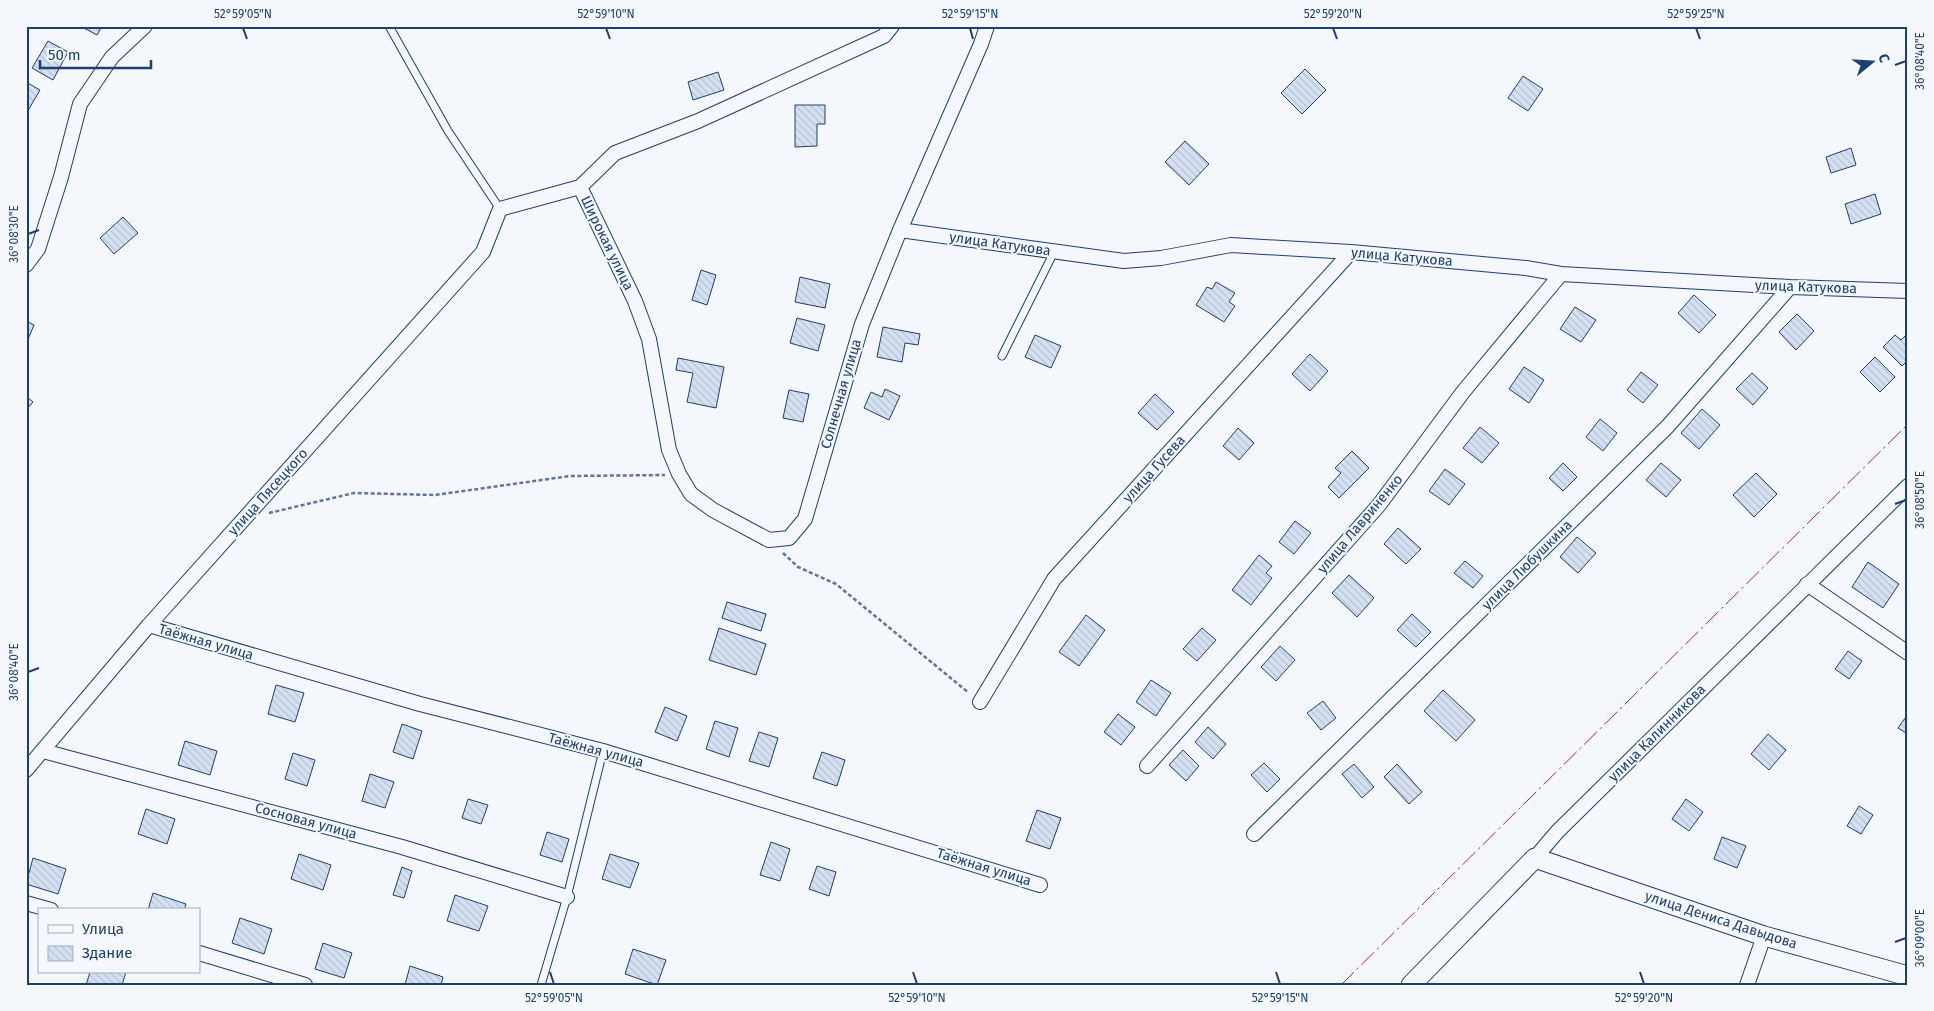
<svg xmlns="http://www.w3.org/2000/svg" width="1934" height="1011" viewBox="0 0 1934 1011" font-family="'Fira Sans',sans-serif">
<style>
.building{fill:url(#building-back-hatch);stroke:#1d3f73}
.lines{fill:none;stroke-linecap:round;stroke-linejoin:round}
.lane-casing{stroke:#1d3f73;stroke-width:9}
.street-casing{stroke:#1d3f73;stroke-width:16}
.secondary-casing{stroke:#1d3f73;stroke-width:21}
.path{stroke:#5e769c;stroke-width:2.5;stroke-dasharray:4 2.5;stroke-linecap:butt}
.lane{stroke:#f4f7fb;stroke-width:7}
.street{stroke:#f4f7fb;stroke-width:14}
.secondary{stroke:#f4f7fb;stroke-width:19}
.power{stroke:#c62828;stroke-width:1;stroke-dasharray:18 4 2.5 4;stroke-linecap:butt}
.ticks{fill:none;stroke:#1d3f73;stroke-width:2}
.labels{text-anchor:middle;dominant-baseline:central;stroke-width:4;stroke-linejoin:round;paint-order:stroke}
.street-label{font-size:14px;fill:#1d3f73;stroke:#f4f7fb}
.neatline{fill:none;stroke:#1d3f73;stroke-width:2}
.ticks-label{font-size:12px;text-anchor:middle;fill:#1d3f73}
</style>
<defs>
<pattern id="building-back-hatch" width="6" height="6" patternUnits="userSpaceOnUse" patternTransform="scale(1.25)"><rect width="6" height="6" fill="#d5e0f0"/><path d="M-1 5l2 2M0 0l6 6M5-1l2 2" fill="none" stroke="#b6c1d1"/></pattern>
</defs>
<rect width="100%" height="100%" fill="#f4f7fb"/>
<!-- building -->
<path class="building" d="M80,26H102L97,35Z
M48,41L68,52L53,80L32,68Z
M1305,69L1326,90L1302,114L1281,93Z
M718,72L724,90L693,100L688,82Z
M1523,76L1543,89L1528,111L1508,98Z
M26,82L40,90L26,114Z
M795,105H825V124H817V146L795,147Z
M1185,141L1209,164L1189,185L1165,162Z
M1851,148L1856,165L1831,173L1826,157Z
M1875,194L1881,214L1851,224L1845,204Z
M123,217L138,233L114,254L100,238Z
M701,270L716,275L707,305L692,300Z
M800,277L830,284L825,308L795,302Z
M1216,282L1235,293L1229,302L1235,306L1224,322L1196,305L1207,287L1212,289Z
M1694,295L1716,315L1699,333L1678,313Z
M1575,307L1596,320L1581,342L1560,329Z
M1797,314L1814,331L1796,350L1779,332Z
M797,318L825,325L818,351L790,343Z
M26,321L34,325L29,337L26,336Z
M883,327L920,334L918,345L905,343L902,362L877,357Z
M1908,333V360L1902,366L1883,347L1895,335L1901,340Z
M1035,335L1061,346L1051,368L1025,357Z
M1310,354L1328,371L1310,391L1292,374Z
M1875,357L1895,377L1880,392L1860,372Z
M678,358L724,367L716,408L687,402L693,373L676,370Z
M1524,367L1544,380L1529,403L1509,389Z
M1641,372L1658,385L1643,403L1627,390Z
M1752,373L1768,388L1753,405L1736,389Z
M885,389L900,396L889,420L864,408L871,392L882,397Z
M789,390L809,394L803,422L783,418Z
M1155,394L1174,412L1157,430L1138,413Z
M26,396L33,402L26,410Z
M1702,409L1720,425L1699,449L1681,433Z
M1600,419L1617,433L1603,451L1586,437Z
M1480,427L1499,443L1482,463L1463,448Z
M1238,428L1254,443L1239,460L1223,446Z
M1352,451L1369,468L1339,498L1328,487L1341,473L1335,468Z
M1563,463L1577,477L1563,491L1549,478Z
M1661,463L1681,480L1666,497L1646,480Z
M1445,469L1465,484L1449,505L1429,491Z
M1756,473L1777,494L1754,517L1733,495Z
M1295,521L1311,533L1294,554L1279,542Z
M1398,528L1421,549L1406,564L1384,544Z
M1577,537L1596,553L1578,573L1560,557Z
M1259,555L1272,566L1266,573L1272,578L1251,605L1232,590Z
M1465,561L1483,576L1473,588L1454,573Z
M1868,562L1899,584L1883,608L1852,587Z
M1349,575L1374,598L1357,617L1332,593Z
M727,602L766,614L761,631L722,618Z
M1412,614L1431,632L1416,647L1397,630Z
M1086,615L1105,630L1079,666L1059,652Z
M719,628L766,644L756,675L709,660Z
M1202,628L1216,640L1197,661L1183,649Z
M1280,646L1295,660L1276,681L1261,667Z
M1848,651L1862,661L1849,679L1835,669Z
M1151,680L1171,693L1156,716L1136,702Z
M276,685L304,693L295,722L268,714Z
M1443,690L1475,720L1456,741L1424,711Z
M1323,701L1336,718L1321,730L1307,713Z
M665,707L687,716L677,741L655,732Z
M1118,714L1135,727L1121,745L1104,732Z
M1908,714V734L1898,728Z
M715,721L738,728L729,757L706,749Z
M402,724L422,731L413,759L393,752Z
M1208,727L1226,744L1213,759L1195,742Z
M759,732L778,738L769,767L749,761Z
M1768,734L1786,750L1769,770L1751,754Z
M185,741L217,751L210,775L178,765Z
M1183,750L1199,766L1186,781L1169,765Z
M822,752L845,760L837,786L813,778Z
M293,753L315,760L307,786L285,779Z
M1264,763L1280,779L1267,792L1251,775Z
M1354,764L1374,787L1362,798L1342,774Z
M1397,764L1422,792L1409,804L1384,777Z
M370,774L394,782L385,808L362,801Z
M468,799L488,805L481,824L462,818Z
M1686,799L1703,812L1689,831L1672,819Z
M1859,806L1873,815L1861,834L1847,826Z
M146,809L175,819L167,844L138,834Z
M1037,810L1061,818L1050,849L1026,841Z
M547,832L569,839L562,862L540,855Z
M1722,837L1746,846L1737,868L1714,859Z
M771,842L790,849L780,881L760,875Z
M299,854L331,865L323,890L291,879Z
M610,854L639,863L630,888L602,879Z
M33,858L66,869L58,894L26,884Z
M817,866L836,872L829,896L809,889Z
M402,867L412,871L404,898L393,895Z
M153,893L186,904L184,910H148Z
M455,895L488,906L479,931L447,921Z
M240,918L272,929L264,954L232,943Z
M323,943L352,953L344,978L315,969Z
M633,949L666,960L657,985L625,974Z
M410,966L443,977L441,985H405Z
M90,972H126L122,985H86Z"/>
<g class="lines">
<!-- lane casing -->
<g class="lane-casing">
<path id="lane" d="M389,26L448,131L500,209
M1002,356L1054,252
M541,985L567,897L603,751"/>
</g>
<!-- street casing -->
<g class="street-casing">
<path id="street" d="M580,187L635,301L649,339L669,450L679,474L691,494L713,510L769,540L789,538L805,519L862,324L900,230L981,44L987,26
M900,230L1124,261L1161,258L1231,245L1351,252L1526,268L1561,274L1790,287L1908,291
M26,265L38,249L61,177L80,104L112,57L145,26
M1807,584L1908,653
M149,625L420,704L603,751L1040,885
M980,702L1054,579L1351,252
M43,751L402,847L567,897
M1147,766L1379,505L1463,392L1561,274
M26,770L149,625L483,252L500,209L580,187L615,153L698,121L884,36L892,26
M1254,834L1668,426L1790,287
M1535,858L1557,832L1908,486
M26,903L51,910
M199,953L305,985
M1747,985L1764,936"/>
</g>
<!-- secondary casing -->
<g class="secondary-casing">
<path id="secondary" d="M1411,985L1535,858L1764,936L1908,976"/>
</g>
<!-- path -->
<path class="path" d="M269,513L354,493L435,495L570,476L665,475
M783,553L798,567L836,584L969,693"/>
<!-- lane -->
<use href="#lane" class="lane"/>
<!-- street -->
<use href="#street" class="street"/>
<!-- secondary -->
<use href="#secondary" class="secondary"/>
<!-- power -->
<path class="power" d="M1341,985L1908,424"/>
</g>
<!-- ticks -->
<path class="ticks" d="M243,28L247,39M606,28L610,39M970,28L973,39M1333,28L1337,39M1696,28L1700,39M1895,65L1906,61M28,234L39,230M1895,504L1906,500M28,672L39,668M1895,942L1906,938M550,972L554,984M913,972L917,984M1276,972L1280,984M1640,972L1644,984"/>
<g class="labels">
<!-- street labels -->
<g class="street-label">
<text transform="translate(607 243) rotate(64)">Широкая улица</text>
<text transform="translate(1000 244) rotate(8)">улица Катукова</text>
<text transform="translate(1402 257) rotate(5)">улица Катукова</text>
<text transform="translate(1806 287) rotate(2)">улица Катукова</text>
<text transform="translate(841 394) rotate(-74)">Солнечная улица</text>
<text transform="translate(1154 469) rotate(-48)">улица Гусева</text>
<text transform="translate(268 492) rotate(-48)">улица Пясецкого</text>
<text transform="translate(1360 524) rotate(-50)">улица Лавриненко</text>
<text transform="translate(1527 565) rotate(-45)">улица Любушкина</text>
<text transform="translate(206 642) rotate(16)">Таёжная улица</text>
<text transform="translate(1657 733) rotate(-45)">улица Калинникова</text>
<text transform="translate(596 750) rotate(15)">Таёжная улица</text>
<text transform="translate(306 821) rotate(15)">Сосновая улица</text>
<text transform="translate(984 867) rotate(17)">Таёжная улица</text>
<text transform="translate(1721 920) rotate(18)">улица Дениса Давыдова</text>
</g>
</g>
<!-- border -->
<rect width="1934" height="1011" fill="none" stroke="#f4f7fb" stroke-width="55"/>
<!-- legend -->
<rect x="38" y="908" width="162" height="65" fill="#f4f7fb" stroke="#9eadc5"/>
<rect x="48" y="925" width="25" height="8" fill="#f4f7fb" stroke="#9eadc5"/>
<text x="82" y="934" font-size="15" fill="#1d3f73">Улица</text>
<rect x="48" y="946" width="25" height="15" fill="url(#building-back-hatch)" stroke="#9eadc5"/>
<text x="82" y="958" font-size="15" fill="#1d3f73">Здание</text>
<!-- north arrow -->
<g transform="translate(1872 62) rotate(72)" stroke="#f4f7fb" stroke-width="4" paint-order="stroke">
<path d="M0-4L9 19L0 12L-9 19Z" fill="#1d3f73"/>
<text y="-8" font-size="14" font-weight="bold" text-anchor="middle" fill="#1d3f73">С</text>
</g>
<!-- scale -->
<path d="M40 60v8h111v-8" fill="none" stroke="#1d3f73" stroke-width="2.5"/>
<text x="48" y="60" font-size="15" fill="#1d3f73" stroke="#f4f7fb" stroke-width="4" paint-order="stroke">50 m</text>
<rect x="28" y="28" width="1878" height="956" class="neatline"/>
<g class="ticks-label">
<text x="243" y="18">52°59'05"N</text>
<text x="606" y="18">52°59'10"N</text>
<text x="970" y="18">52°59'15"N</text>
<text x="1333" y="18">52°59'20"N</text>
<text x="1696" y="18">52°59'25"N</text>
<text transform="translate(1920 61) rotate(-90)" y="4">36°08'40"E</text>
<text transform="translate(14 234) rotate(-90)" y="4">36°08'30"E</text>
<text transform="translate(1920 500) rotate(-90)" y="4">36°08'50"E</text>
<text transform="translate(14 672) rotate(-90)" y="4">36°08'40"E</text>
<text transform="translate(1920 938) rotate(-90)" y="4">36°09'00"E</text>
<text x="554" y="1002">52°59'05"N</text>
<text x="917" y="1002">52°59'10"N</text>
<text x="1280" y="1002">52°59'15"N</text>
<text x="1644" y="1002">52°59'20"N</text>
</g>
</svg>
